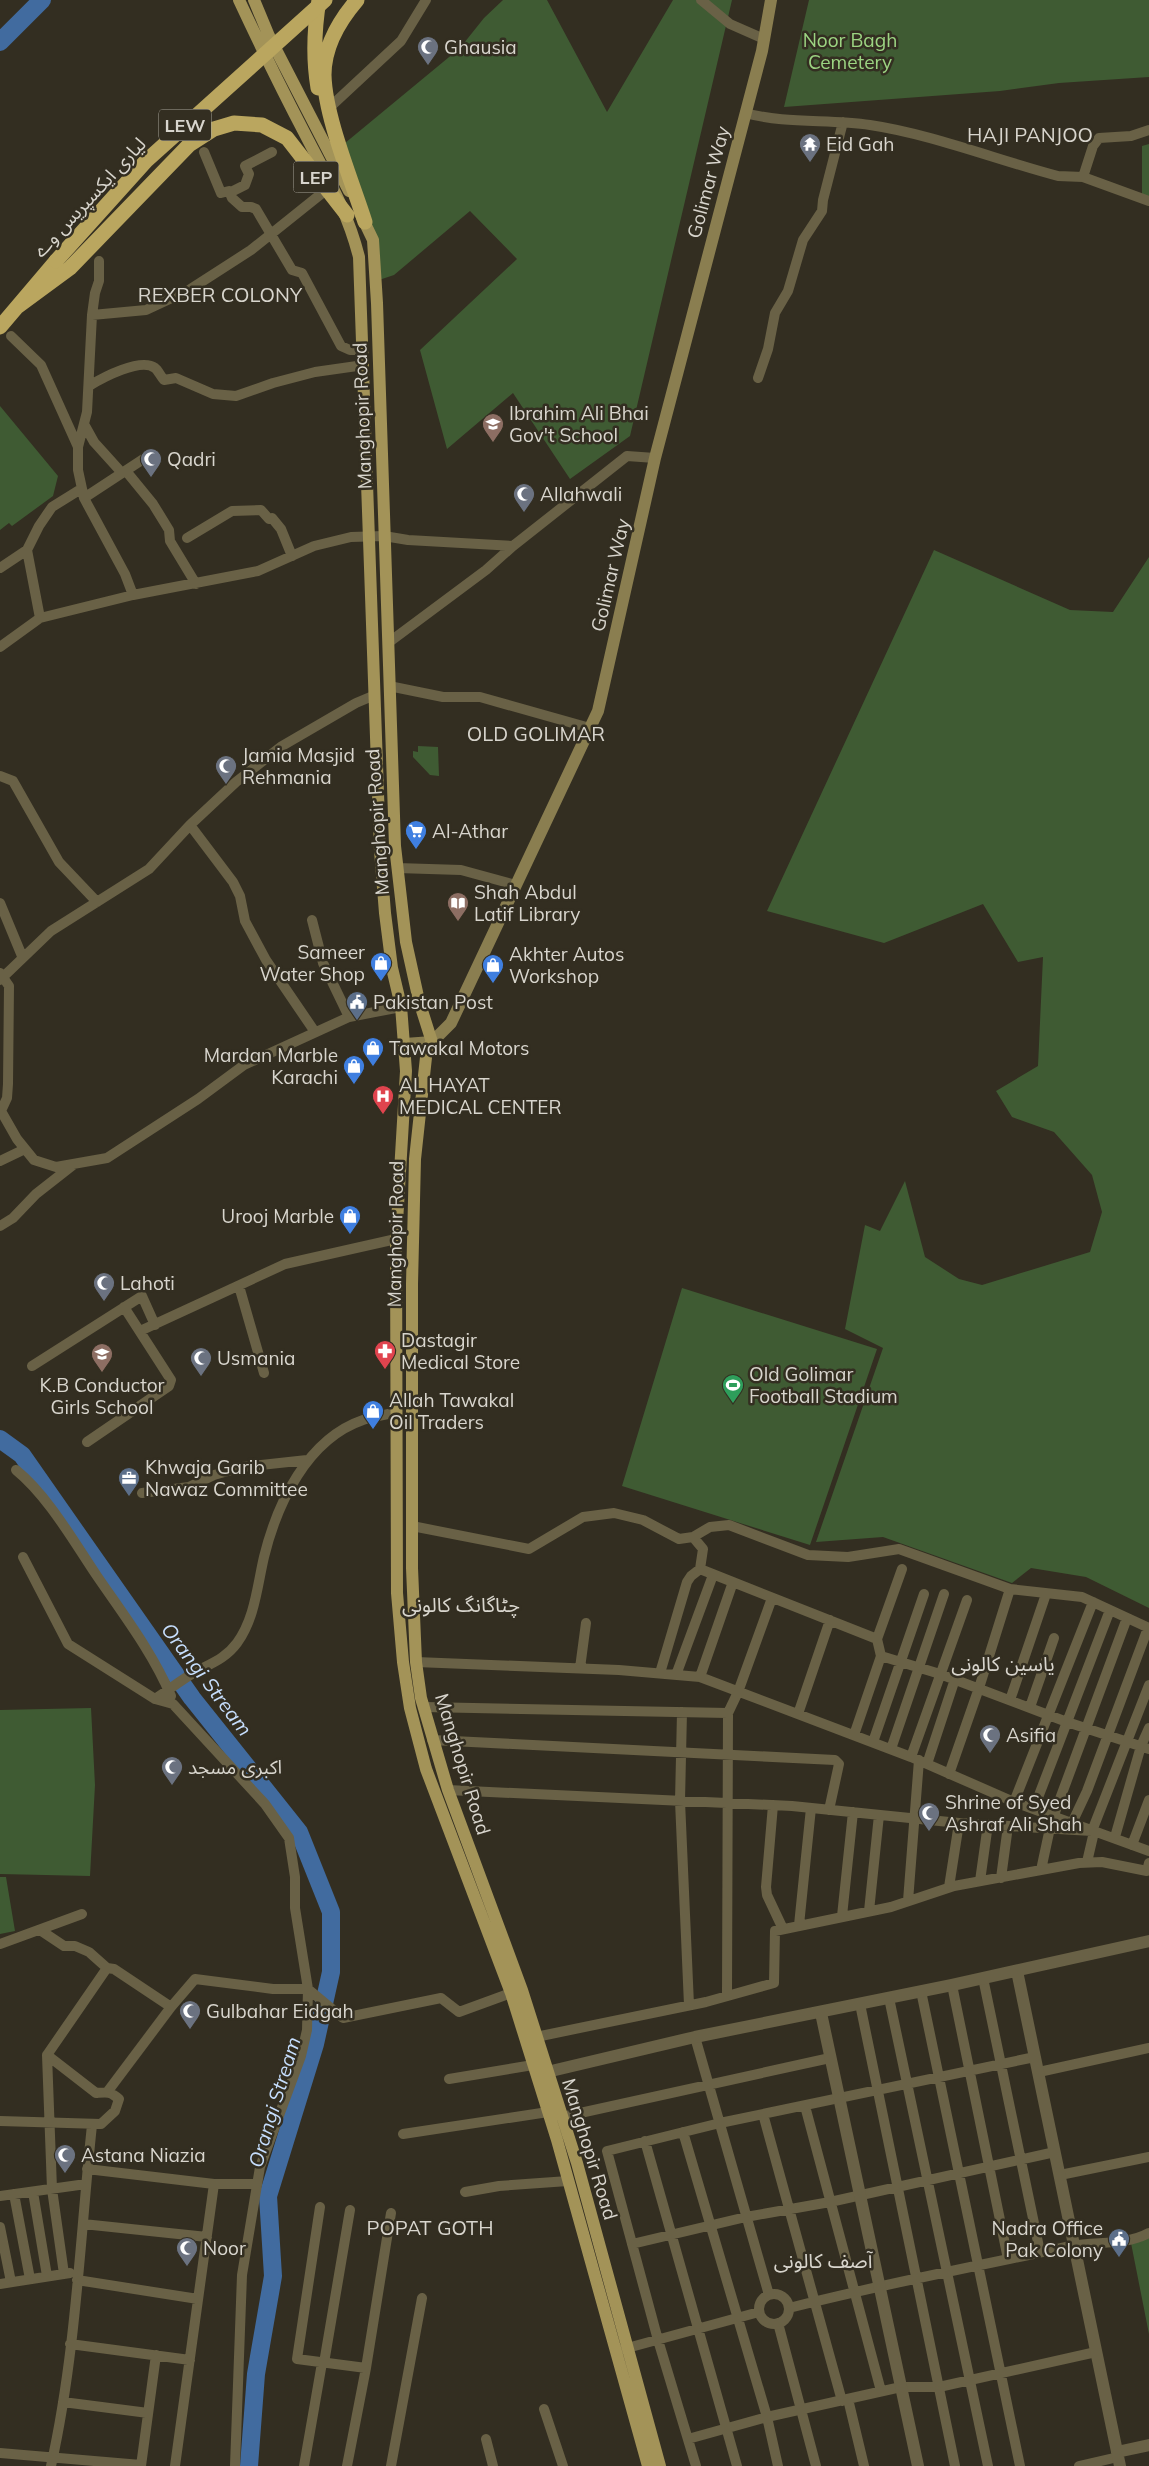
<svg xmlns="http://www.w3.org/2000/svg" width="1149" height="2466" viewBox="0 0 1149 2466" font-family="Mulish,'Noto Sans Arabic',sans-serif">
<style>
.green{fill:#3f5b33}
.lines{fill:none;stroke-linecap:round;stroke-linejoin:round}
.river{stroke:#416b9f;stroke-width:18}
.minor{stroke:#696146;stroke-width:10}
.tertiary{stroke:#696146;stroke-width:12}
.secondary{stroke:#8a7e50;stroke-width:12}
.primary{stroke:#a39358;stroke-width:12}
.motorway{stroke:#baa65f;stroke-width:15}
.motorway-bridge{stroke:#baa65f;stroke-width:15}
.labels{text-anchor:middle;dominant-baseline:central;stroke-width:5;stroke-linejoin:round;paint-order:stroke}
.shield{fill:#332e21;stroke:#a6a399;stroke-width:1}
.shield-label{font-size:18px;font-weight:bold;fill:#d8d5cd}
.park-label{font-size:19px;fill:#9cd482;stroke:#332e21}
.poi-label{font-size:19px;fill:#d8d5cd;stroke:#332e21;text-anchor:start}
.street-label{font-size:19px;fill:#d8d5cd;stroke:#332e21}
.neighbourhood-label{font-size:20px;fill:#d8d5cd;stroke:#332e21}
.water-label{font-size:20px;font-style:italic;fill:#c6defd;stroke:#332e21}
</style>
<rect width="100%" height="100%" fill="#332e21"/>
<!-- green -->
<path class="green" d="M503,0H547L607,112L673,0H732L630,436L570,479L513,393L447,449L420,350L517,259L470,211L394,275L376,281L373,240L339,148L460,48L484,18Z
M809,0H1149V77L1059,83L1000,91L784,107Z
M1149,144V201L1142,198V146Z
M0,406L58,476L53,496L12,526L9,523L0,530Z
M934,550L1070,610L1113,612L1149,557V1608L1086,1577L1031,1568L1012,1583L883,1537L816,1542L883,1348L845,1329L865,1225L880,1231L905,1181L925,1257L959,1279L982,1285L1090,1252L1102,1212L1092,1175L1054,1132L1012,1117L996,1091L1038,1066L1043,957L1018,962L983,904L884,943L767,911Z
M418,746L438,747L439,776L430,775L413,757V751L418,752Z
M682,1288L877,1349L810,1545L622,1486Z
M91,1708L95,1785L90,1876L0,1874V1710Z
M0,1877H6L15,1931L0,1934Z
M1149,2229V2334L1131,2243Z"/>
<g class="lines">
<!-- river -->
<path class="river" d="M0,42L42,0
M0,1439L22,1455L192,1698L299,1832L331,1912V1972L315,2044L268,2196L273,2276L256,2374L249,2466"/>
<!-- minor -->
<path class="minor" d="M701,0L730,24L764,39
M329,108L401,41L426,0
M745,113C786,124 828,119 870,125C931,134 997,160 1058,176L1083,177L1149,201
M204,152L221,193L229,191L232,198L242,207H251L256,209L292,270L302,273L341,346L350,350H363
M1083,177L1093,146L1099,138L1131,136L1149,130
M229,193L245,185L249,174L245,166L272,152
M99,261V281L95,293L92,315L87,412L78,447V470L84,498L125,574L133,595
M92,315L146,310L189,290L251,250L326,190
M11,336L41,365L78,447
M758,378L768,349L775,313L788,291L803,240L822,211L823,200L843,122
M89,386C102,378 141,357 155,368C158,370 161,377 164,380L176,378L213,394L236,396L273,383L315,372L364,365
M84,424L94,442L122,473
M126,471L153,504L169,530L170,541L196,584
M84,498L151,454
M187,538L232,511L261,510L269,519L272,518L281,529L292,556
M0,568L27,550
M40,618L27,550L39,526L52,507L81,489
M388,643L486,570L513,546
M0,647L40,618L133,595L258,571L314,546L351,537L384,536L408,540L513,546L627,456L655,458
M389,686L443,697H480L590,728
M0,776L13,781L59,862L97,902
M190,825L233,882L240,896L245,921L266,960L315,1032
M397,868L461,870L516,885
M0,903L22,956
M312,920L323,963L349,1017
M0,973L9,986L8,1084L7,1098L1,1111L17,1139L34,1160L56,1167L107,1158L198,1099L244,1065L349,1017L401,1007
M0,980L51,931L149,869L190,825L236,782L282,746L356,703L375,695
M0,1161L25,1149
M0,1226L13,1218L36,1194L73,1165
M239,1286L264,1373
M140,1331L285,1264L396,1239
M32,1366L142,1296L155,1325
M87,1442L169,1386L171,1380L124,1307
M16,1470C48,1496 74,1542 97,1576C123,1614 153,1653 171,1696
M142,1493L189,1487L214,1475L242,1467L307,1460
M412,1526L529,1549L583,1517L614,1513L643,1520L679,1539L693,1537L710,1527L729,1525L808,1555L848,1557L899,1549L1010,1589L1082,1597L1149,1628
M693,1537L703,1549L700,1569L877,1639
M23,1557L68,1644L155,1699L173,1704L265,1804L289,1838L295,1877V1908L308,1989L307,2030L301,2056L260,2167L242,2275L235,2466
M902,1569L877,1639L881,1656L940,1674L1067,1722L1149,1749
M416,1662L619,1670L700,1677L911,1757L1014,1802L1149,1851
M580,1668L586,1623
M660,1673L687,1582L691,1576L700,1569
M676,1675L713,1575
M700,1677L733,1582
M155,1699C169,1690 182,1679 197,1671C212,1663 226,1658 237,1643C255,1618 257,1587 264,1557C277,1504 307,1439 363,1420C373,1417 385,1415 396,1412
M1010,1700L1046,1594
M424,1707L728,1713
M1030,1707L1054,1638
M682,1712L680,1801L689,2005
M798,1714L830,1620
M854,1735L881,1656
M432,1740L835,1760L839,1764L829,1810
M873,1742L924,1594
M891,1749L944,1594
M911,1757L967,1600
M927,1764L955,1679
M949,1774L979,1688L1010,1589
M448,1790L792,1806L959,1823L1092,1831L1149,1685
M1014,1802L1093,1602
M773,1805L766,1887L767,1895L783,1929
M1034,1808L1110,1610
M1054,1815L1127,1618
M1072,1823L1087,1791L1148,1628
M1115,1837L1141,1746L1149,1728
M1132,1845L1149,1800
M1087,1862L1094,1832
M1041,1870L1050,1828
M1001,1878L1008,1826
M980,1881L988,1824
M949,1887L959,1823
M908,1901L919,1760
M869,1911L879,1815
M842,1916L853,1812
M799,1925L811,1808
M40,1930L64,1946H75L89,1952L107,1968L114,1969L171,2007
M0,1944L82,1914
M983,1978L1040,2252
M952,1985L1008,2259
M921,1991L1020,2466
M727,1996L728,1713L738,1692L772,1598
M889,1998L988,2466
M860,2004L955,2466
M536,2037L706,2002L774,1983L775,1931L891,1907L954,1886L1079,1863L1102,1862L1147,1871L1149,1863
M695,2037L769,2295
M47,2055L52,2189L64,2274
M1039,2072L1149,2048
M449,2079L533,2065
M108,2091L171,2007L195,1979L273,1989H308L343,2018L441,1998L459,2012L511,1993
M805,2106L881,2391
M763,2114L842,2401
M562,2117L830,2058
M0,2121L101,2124L115,2111L119,2099C110,2091 107,2092 96,2093L47,2055L107,1968
M683,2132L767,2417L778,2466
M403,2134L548,2112
M645,2141L737,2466
M87,2169L214,2184H257
M1060,2175L1149,2157
M33,2192L47,2276
M465,2192L499,2186L568,2181
M14,2194L30,2279
M0,2196L86,2184
M320,2207L297,2359L366,2368
M83,2224L207,2237
M0,2227L11,2282
M632,2244L746,2217L830,2202L1055,2152
M77,2280L198,2299
M0,2284L70,2273
M759 2309a15 15 0 1 1 30 0a15 15 0 1 1-30 0Z
M789,2308C883,2284 977,2266 1071,2246C1097,2241 1125,2246 1149,2233
M778,2323L816,2466
M70,2344L190,2360
M620,2350L759,2312
M324,2363L350,2210
M848,2399L864,2466
M63,2402L148,2413
M544,2409L563,2466
M486,2439L493,2466
M688,2439L767,2417L901,2387H939L1096,2352
M0,2453L141,2465
M51,2466C76,2354 80,2238 92,2125
M141,2466L156,2355
M175,2466L214,2184
M304,2466L322,2363
M347,2466L366,2368L391,2213
M391,2466L422,2298
M696,2466L658,2340L607,2151L720,2123L1035,2057
M1079,2466L1118,2457"/>
<!-- tertiary -->
<path class="tertiary" d="M1017,1971L1120,2466
M821,2013L918,2466
M547,2072L695,2037L952,1985L1149,1941
M1117,2452L1149,2445"/>
<!-- secondary -->
<path class="secondary" d="M405,1044L432,1042L451,1023L598,711L655,458L762,51L771,0"/>
<!-- primary -->
<path class="primary" d="M239,0C260,45 282,90 305,134C327,177 347,210 359,257L380,850L385,913L392,968L401,1006L406,1071L396,1239L397,1593L403,1662L410,1708L426,1769L511,1993L557,2140L648,2466
M254,0L269,36L349,191
M361,215L373,240L377,303L395,846L406,942L419,1001L432,1042L427,1048L415,1159L412,1284V1568L416,1662L421,1698L448,1790L522,1990L577,2163L660,2466"/>
<!-- motorway -->
<path class="motorway" d="M357,0C339,21 324,47 324,75C325,117 352,181 365,222
M318,88C313,58 314,30 319,0
M17,307L70,268L189,145L214,129L234,123L262,125L287,138L347,215
M0,327L56,261"/>
<!-- motorway-bridge -->
<path class="motorway-bridge" d="M56,261L146,161L325,0"/>
</g>
<!-- icons -->
<defs>
<g id="mosque-pin" transform="scale(1.125)"><path d="M0 17L-7.5 6A9.5 9.5 0 1 1 7.5 6Z" fill="#6b7280" stroke="#332e21"/><path d="M3.5-4.9A6 6 0 1 0 3.5 4.9A5 5 0 1 1 3.5-4.9Z" fill="#fff"/></g>
<g id="temple-pin" transform="scale(1.125)"><path d="M0 17L-7.5 6A9.5 9.5 0 1 1 7.5 6Z" fill="#6b7280" stroke="#332e21"/><path d="M0-6L5-2H3V0L6.5 2.5H4V6H1.5V3h-3V6H-4V2.5H-6.5L-3 0V-2H-5Z" fill="#fff"/></g>
<g id="school-pin" transform="scale(1.125)"><path d="M0 17L-7.5 6A9.5 9.5 0 1 1 7.5 6Z" fill="#8d6e63" stroke="#332e21"/><path d="M0-5L7-2L0 1L-7-2ZM-4 1L0 2.5L4 1V4Q0 6-4 4Z" fill="#fff"/></g>
<g id="supermarket-pin" transform="scale(1.125)"><path d="M0 17L-7.5 6A9.5 9.5 0 1 1 7.5 6Z" fill="#3f7fe0" stroke="#332e21"/><path d="M-6-5.5h2.5l.6 2H6L4.5 2H-2.5L-4.4-4H-6ZM-1.5 3.2a1.3 1.3 0 1 0 .1 0ZM3 3.2a1.3 1.3 0 1 0 .1 0Z" fill="#fff"/></g>
<g id="library-pin" transform="scale(1.125)"><path d="M0 17L-7.5 6A9.5 9.5 0 1 1 7.5 6Z" fill="#8d6e63" stroke="#332e21"/><path d="M-6-4Q-3-5.5-.7-3.5V5Q-3 3-6 4ZM6-4Q3-5.5 .7-3.5V5Q3 3 6 4Z" fill="#fff"/></g>
<g id="shop-pin" transform="scale(1.125)"><path d="M0 17L-7.5 6A9.5 9.5 0 1 1 7.5 6Z" fill="#3f7fe0" stroke="#332e21"/><path d="M-5-2.5h2.3a2.7 3.5 0 0 1 5.4 0H5L5.5 6h-11ZM-1.5-2.5h3a1.5 2.3 0 0 0-3 0Z" fill="#fff"/></g>
<g id="civic-pin" transform="scale(1.125)"><path d="M0 17L-7.5 6A9.5 9.5 0 1 1 7.5 6Z" fill="#5c6f8a" stroke="#332e21"/><path d="M-.6-6.5H3V-4.5H.6V-3L4-1V1h2V6H-6V1h2V-1L-.6-3ZM-1.2 2.5V6h2.4V2.5Z" fill="#fff"/></g>
<g id="hospital-pin" transform="scale(1.125)"><path d="M0 17L-7.5 6A9.5 9.5 0 1 1 7.5 6Z" fill="#e0444e" stroke="#332e21"/><path d="M-5-5h3v3.5h4V-5h3V5h-3V1.5h-4V5h-3Z" fill="#fff"/></g>
<g id="pharmacy-pin" transform="scale(1.125)"><path d="M0 17L-7.5 6A9.5 9.5 0 1 1 7.5 6Z" fill="#e0444e" stroke="#332e21"/><path d="M-2-6h4v4h4v4h-4v4h-4v-4h-4v-4h4Z" fill="#fff"/></g>
<g id="stadium-pin" transform="scale(1.125)"><path d="M0 17L-7.5 6A9.5 9.5 0 1 1 7.5 6Z" fill="#2e9e5b" stroke="#332e21"/><path d="M0-5a6.5 5 0 1 0 0 10a6.5 5 0 1 0 0-10ZM-3.5-1.8h7v3.6h-7Z" fill="#fff"/></g>
<g id="office-pin" transform="scale(1.125)"><path d="M0 17L-7.5 6A9.5 9.5 0 1 1 7.5 6Z" fill="#5c6f8a" stroke="#332e21"/><path d="M-6-3h4V-5.5h4V-3h4V5H-6ZM-1-4.5V-3h2v-1.5ZM-6 0V1H6V0Z" fill="#fff"/></g>
</defs>
<g fill-rule="evenodd">
<use href="#mosque-pin" x="428" y="47"/>
<use href="#temple-pin" x="810" y="144"/>
<use href="#school-pin" x="493" y="424"/>
<use href="#mosque-pin" x="151" y="459"/>
<use href="#mosque-pin" x="524" y="494"/>
<use href="#mosque-pin" x="226" y="766"/>
<use href="#supermarket-pin" x="416" y="831"/>
<use href="#library-pin" x="458" y="903"/>
<use href="#shop-pin" x="381" y="963"/>
<use href="#shop-pin" x="493" y="965"/>
<use href="#civic-pin" x="357" y="1002"/>
<use href="#shop-pin" x="373" y="1048"/>
<use href="#shop-pin" x="354" y="1066"/>
<use href="#hospital-pin" x="383" y="1096"/>
<use href="#shop-pin" x="350" y="1216"/>
<use href="#mosque-pin" x="104" y="1283"/>
<use href="#pharmacy-pin" x="385" y="1351"/>
<use href="#school-pin" x="102" y="1354"/>
<use href="#mosque-pin" x="201" y="1358"/>
<use href="#stadium-pin" x="733" y="1385"/>
<use href="#shop-pin" x="373" y="1411"/>
<use href="#office-pin" x="129" y="1478"/>
<use href="#mosque-pin" x="990" y="1735"/>
<use href="#mosque-pin" x="172" y="1767"/>
<use href="#mosque-pin" x="929" y="1813"/>
<use href="#mosque-pin" x="190" y="2011"/>
<use href="#mosque-pin" x="65" y="2155"/>
<use href="#civic-pin" x="1119" y="2239"/>
<use href="#mosque-pin" x="187" y="2248"/>
</g>
<g class="labels">
<!-- shield labels -->
<g class="shield">
<rect x="159" y="109.5" width="52" height="31" rx="4"/>
<rect x="293.5" y="161.5" width="45" height="31" rx="4"/>
</g>
<g class="shield-label">
<text x="185" y="125">LEW</text>
<text x="316" y="177">LEP</text>
</g>
<!-- park labels -->
<g class="park-label">
<text x="850" y="40">Noor Bagh<tspan x="850" dy="22">Cemetery</tspan></text>
</g>
<!-- poi labels -->
<g class="poi-label">
<text x="444" y="47">Ghausia</text>
<text x="826" y="144">Eid Gah</text>
<text x="509" y="413">Ibrahim Ali Bhai<tspan x="509" dy="22">Gov't School</tspan></text>
<text x="167" y="459">Qadri</text>
<text x="540" y="494">Allahwali</text>
<text x="242" y="755">Jamia Masjid<tspan x="242" dy="22">Rehmania</tspan></text>
<text x="432" y="831">Al-Athar</text>
<text x="474" y="892">Shah Abdul<tspan x="474" dy="22">Latif Library</tspan></text>
<text x="365" y="952" text-anchor="end">Sameer<tspan x="365" dy="22">Water Shop</tspan></text>
<text x="509" y="954">Akhter Autos<tspan x="509" dy="22">Workshop</tspan></text>
<text x="373" y="1002">Pakistan Post</text>
<text x="389" y="1048">Tawakal Motors</text>
<text x="338" y="1055" text-anchor="end">Mardan Marble<tspan x="338" dy="22">Karachi</tspan></text>
<text x="399" y="1085">AL HAYAT<tspan x="399" dy="22">MEDICAL CENTER</tspan></text>
<text x="334" y="1216" text-anchor="end">Urooj Marble</text>
<text x="120" y="1283">Lahoti</text>
<text x="401" y="1340">Dastagir<tspan x="401" dy="22">Medical Store</tspan></text>
<text x="217" y="1358">Usmania</text>
<text x="749" y="1374">Old Golimar<tspan x="749" dy="22">Football Stadium</tspan></text>
<text x="102" y="1385" text-anchor="middle">K.B Conductor<tspan x="102" dy="22">Girls School</tspan></text>
<text x="389" y="1400">Allah Tawakal<tspan x="389" dy="22">Oil Traders</tspan></text>
<text x="145" y="1467">Khwaja Garib<tspan x="145" dy="22">Nawaz Committee</tspan></text>
<text x="1006" y="1735">Asifia</text>
<text x="188" y="1767">اکبری مسجد</text>
<text x="945" y="1802">Shrine of Syed<tspan x="945" dy="22">Ashraf Ali Shah</tspan></text>
<text x="206" y="2011">Gulbahar Eidgah</text>
<text x="81" y="2155">Astana Niazia</text>
<text x="1103" y="2228" text-anchor="end">Nadra Office<tspan x="1103" dy="22">Pak Colony</tspan></text>
<text x="203" y="2248">Noor</text>
</g>
<!-- street labels -->
<g class="street-label">
<text transform="translate(708 182) rotate(-75)">Golimar Way</text>
<text transform="translate(89 197) rotate(-47)">لیاری ایکسپریس وے</text>
<text transform="translate(362 416) rotate(-92)">Manghopir Road</text>
<text transform="translate(610 575) rotate(-77)">Golimar Way</text>
<text transform="translate(377 822) rotate(-94)">Manghopir Road</text>
<text transform="translate(395 1234) rotate(-89)">Manghopir Road</text>
<text transform="translate(463 1764) rotate(73)">Manghopir Road</text>
<text transform="translate(590 2149) rotate(73)">Manghopir Road</text>
</g>
<!-- neighbourhood labels -->
<g class="neighbourhood-label">
<text x="1030" y="134">HAJI PANJOO</text>
<text x="220" y="294">REXBER COLONY</text>
<text x="536" y="733">OLD GOLIMAR</text>
<text x="461" y="1604">چٹاگانگ کالونی</text>
<text x="1003" y="1663">یاسین کالونی</text>
<text x="430" y="2227">POPAT GOTH</text>
<text x="823" y="2260">آصف کالونی</text>
</g>
<!-- water labels -->
<g class="water-label">
<text transform="translate(207 1679) rotate(53)">Orangi Stream</text>
<text transform="translate(274 2102) rotate(-73)">Orangi Stream</text>
</g>
</g>
</svg>
